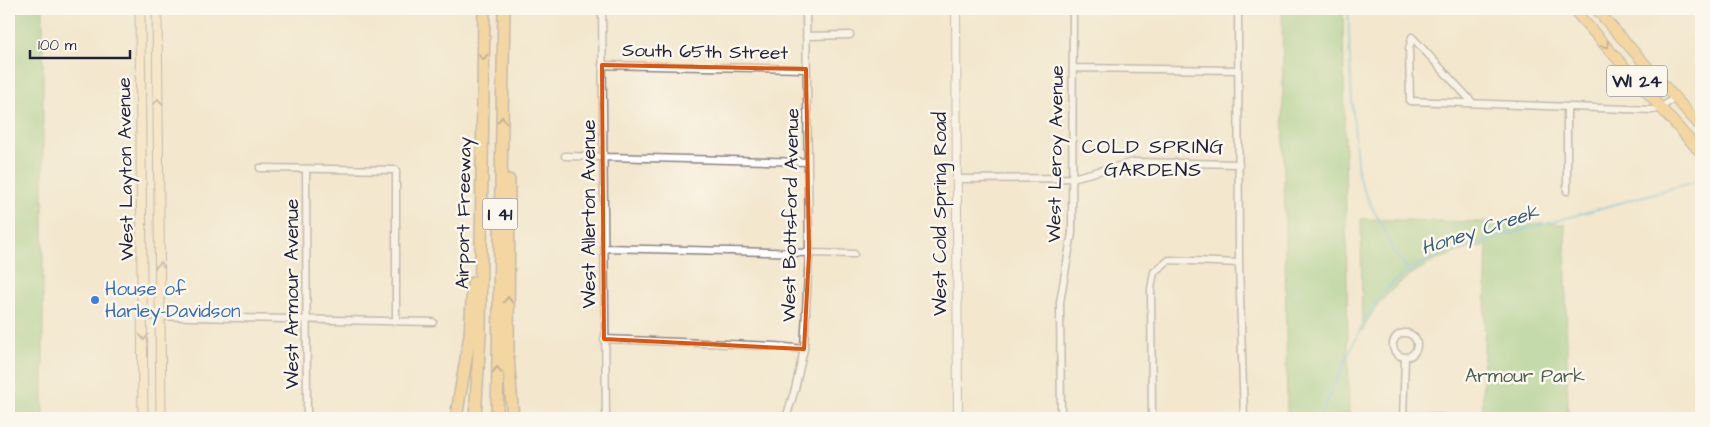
<svg xmlns="http://www.w3.org/2000/svg" width="1710" height="427" viewBox="0 0 1710 427" font-family="'Architects Daughter',sans-serif">
<style>
.green{fill:#8eca7f;stroke:#58765d}
.lines{fill:none;stroke-linecap:round;stroke-linejoin:round}
.stream{stroke:#54b6d3;stroke-width:2}
.minor-casing{stroke:#8a8484;stroke-width:9}
.tertiary-casing{stroke:#8a8484;stroke-width:10}
.secondary-casing{stroke:#8a8484;stroke-width:11}
.primary-casing{stroke:#8a8484;stroke-width:12}
.motorway-casing{stroke:#8a8484;stroke-width:14}
.minor{stroke:#fff;stroke-width:6}
.tertiary{stroke:#fff;stroke-width:8}
.secondary{stroke:#fbe6c4;stroke-width:9}
.primary{stroke:#f4c16b;stroke-width:10}
.motorway{stroke:#f4c16b;stroke-width:11}
.oneway{stroke:#8b7253}
.oneway2{stroke:#998e86}
.marked{fill:none;stroke:#de560e;stroke-width:4;stroke-linejoin:round}
.shop-dot{fill:#3f7fe0;stroke:#fbf7ec;stroke-width:2}
.labels{text-anchor:middle;dominant-baseline:central;stroke-width:5;stroke-linejoin:round;paint-order:stroke}
.shield{fill:#fbf7ec;stroke:#636270;stroke-width:1}
.shield-label{font-size:18px;font-weight:bold;fill:#22223b}
.street-label{font-size:19px;fill:#22223b;stroke:#fbf7ec}
.shop-label{font-size:19px;fill:#366cbe;stroke:#fbf7ec;text-anchor:start}
.park-label{font-size:19px;fill:#485d53;stroke:#fbf7ec}
.neighbourhood-label{font-size:20px;letter-spacing:1px;fill:#22223b;stroke:#fbf7ec}
.water-label{font-size:20px;font-style:italic;fill:#365d78;stroke:#fbf7ec}
</style>
<rect width="100%" height="100%" fill="#fbf7ec"/>
<filter id="ink" filterUnits="userSpaceOnUse"><feTurbulence type="fractalNoise" baseFrequency=".02" numOctaves="2"/><feDisplacementMap in="SourceGraphic" scale="10" xChannelSelector="R" yChannelSelector="G"/><feConvolveMatrix kernelMatrix="1 2 1 2 8 2 1 2 1" color-interpolation-filters="sRGB"/></filter>
<filter id="wash" filterUnits="userSpaceOnUse"><feTurbulence type="fractalNoise" baseFrequency=".0096" numOctaves="4" result="noise"/><feDisplacementMap in="SourceGraphic" scale="20" xChannelSelector="R" yChannelSelector="G"/><feGaussianBlur stdDeviation="1.12" result="paint"/><feColorMatrix in="noise" values="0 0 0 0 0 0 0 0 0 0 0 0 0 0 0 0 0 1.4 0 .05"/><feComposite in="paint" operator="in"/></filter>
<g filter="url(#wash)">
<rect width="100%" height="100%" fill="#f3e7ce"/>
<!-- green -->
<path class="green" d="M9,9H43V418H9Z
M1282,9H1343L1349,418H1287Z
M1361,219L1565,224L1568,418H1416L1411,415L1482,417L1487,245C1444,252 1402,273 1376,308C1370,315 1366,324 1362,332Z"/>
<g class="lines">
<!-- stream -->
<path class="stream" d="M1348,9L1351,87L1358,175L1368,200L1383,227L1393,251L1408,270
M1319,418C1330,394 1342,369 1353,345C1361,329 1367,311 1379,298C1399,273 1426,259 1456,249L1701,180"/>
</g>
</g>
<g filter="url(#ink)">
<g class="lines">
<!-- minor casing -->
<g class="minor-casing">
<path id="minor" d="M602,9L606,418
M1238,9L1239,263L1244,418
M806,36L850,35
M1412,37L1409,49L1410,101L1653,110L1661,108L1675,97
M1412,37L1473,103
M602,65L806,69
M1073,68L1238,70
M1567,107V191
M565,156L808,162
M260,168L396,170V320
M306,169L307,418
M957,179L1072,178L1134,162L1239,164
M604,248L854,254
M144,316L433,322
M1393 345a12 12 0 1 1 24 0a12 12 0 1 1-24 0Z
M604,339L776,346L804,349
M786,418L795,389L804,349L809,254L806,9
M1061,418L1060,302L1072,233L1073,9
M1152,418L1151,289L1154,272L1169,260L1239,263
M1403,418L1405,358"/>
</g>
<!-- tertiary casing -->
<g class="tertiary-casing">
<path id="tertiary" d="M956,9L958,418"/>
</g>
<!-- secondary casing -->
<g class="secondary-casing">
<path id="secondary" d="M140,9L143,418
M157,9L161,418"/>
</g>
<!-- primary casing -->
<g class="primary-casing">
<path id="primary" d="M1573,9L1701,153
M1596,9L1701,127"/>
</g>
<!-- motorway casing -->
<g class="motorway-casing">
<path id="motorway" d="M509,180L508,356L513,418
M456,418L470,335L473,283
M475,418L480,335L484,9
M497,418L504,9"/>
</g>
<!-- minor -->
<use href="#minor" class="minor"/>
<!-- tertiary -->
<use href="#tertiary" class="tertiary"/>
<!-- secondary -->
<use href="#secondary" class="secondary"/>
<!-- primary -->
<use href="#primary" class="primary"/>
<!-- motorway -->
<use href="#motorway" class="motorway"/>
</g>
<!-- one-way arrows -->
<defs><path id="oneway-chevron" d="M-2-3.5L2.5 0L-2 3.5" fill="none" stroke-width="1.6" stroke-linecap="round" stroke-linejoin="round" transform="scale(1.25)"/></defs>
<g class="oneway">
<use href="#oneway-chevron" transform="translate(1606 45) rotate(49)"/>
<use href="#oneway-chevron" transform="translate(483 57) rotate(91)"/>
<use href="#oneway-chevron" transform="translate(502 120) rotate(-89)"/>
<use href="#oneway-chevron" transform="translate(508 300) rotate(-90)"/>
<use href="#oneway-chevron" transform="translate(497 370) rotate(-89)"/>
</g>
<g class="oneway2">
<use href="#oneway-chevron" transform="translate(158 102) rotate(-92)"/>
<use href="#oneway-chevron" transform="translate(160 265) rotate(-90)"/>
<use href="#oneway-chevron" transform="translate(144 337) rotate(90)"/>
</g>
</g>
<!-- marked area -->
<path d="M0 0H1710V427H0ZM602,65L806,69L809,254L804,349L604,339Z" fill="#f3e7ce" fill-opacity=".55" fill-rule="evenodd"/>
<path class="marked" d="M602,65L806,69L809,254L804,349L604,339Z"/>
<!-- markers -->
<circle class="shop-dot" cx="95" cy="300" r="5"/>
<g class="labels">
<!-- shield labels -->
<g class="shield">
<rect x="1607" y="65.5" width="60" height="31" rx="4"/>
<rect x="482.5" y="198.5" width="35" height="31" rx="4"/>
</g>
<g class="shield-label">
<text x="1637" y="81">WI 24</text>
<text x="500" y="214">I 41</text>
</g>
<!-- street labels -->
<g class="street-label">
<text transform="translate(705 52) rotate(1)">South 65th Street</text>
<text transform="translate(1056 154) rotate(-89)">West Leroy Avenue</text>
<text transform="translate(126 169) rotate(-91)">West Layton Avenue</text>
<text transform="translate(464 213) rotate(-89)">Airport Freeway</text>
<text transform="translate(589 214) rotate(-90)">West Allerton Avenue</text>
<text transform="translate(940 214) rotate(-90)">West Cold Spring Road</text>
<text transform="translate(791 215) rotate(-89)">West Bottsford Avenue</text>
<text transform="translate(292 294) rotate(-90)">West Armour Avenue</text>
</g>
<!-- shop labels -->
<g class="shop-label">
<text x="105" y="289">House of<tspan x="105" dy="22">Harley-Davidson</tspan></text>
</g>
<!-- park labels -->
<g class="park-label">
<text x="1525" y="376">Armour Park</text>
</g>
<!-- neighbourhood labels -->
<g class="neighbourhood-label">
<text x="1153" y="147">COLD SPRING<tspan x="1153" dy="23">GARDENS</tspan></text>
</g>
<!-- water labels -->
<g class="water-label">
<text transform="translate(1480 230) rotate(-18)">Honey Creek</text>
</g>
</g>
<!-- margin -->
<rect width="1710" height="427" fill="none" stroke="#fbf7ec" stroke-width="30"/>
<!-- scale -->
<path d="M30 50v8h100v-8" fill="none" stroke="#22223b" stroke-width="2.5"/>
<text x="38" y="50" font-size="15" fill="#22223b" stroke="#fbf7ec" stroke-width="4" paint-order="stroke">100 m</text>
</svg>
